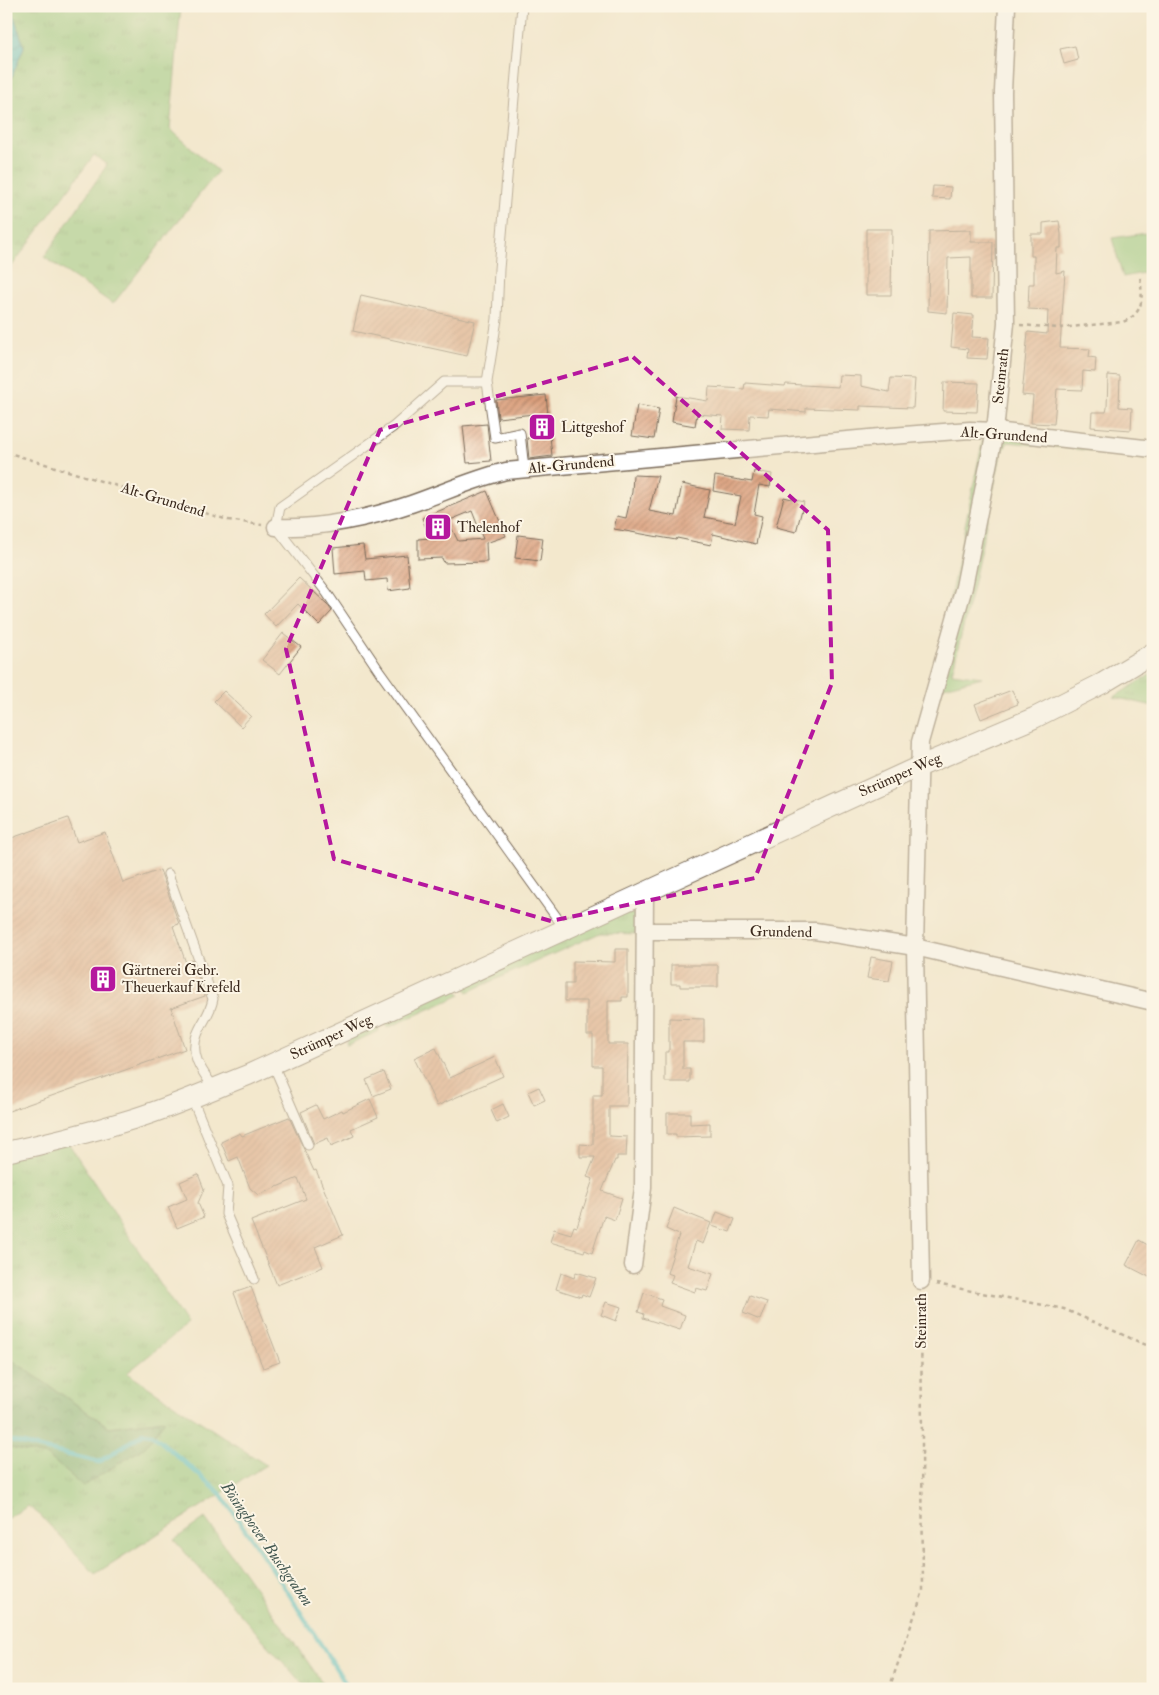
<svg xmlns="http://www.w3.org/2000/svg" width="1159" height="1695" viewBox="0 0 1159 1695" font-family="'IM FELL Double Pica',serif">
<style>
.grass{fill:url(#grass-tufts);stroke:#66794c}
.forest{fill:url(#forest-crowns);stroke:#586b44}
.green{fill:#91c87b;stroke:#66794c}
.water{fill:url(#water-waves);stroke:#467572}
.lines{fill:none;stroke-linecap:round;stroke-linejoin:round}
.stream{stroke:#52c0c6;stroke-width:4.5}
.building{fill:url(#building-hatch);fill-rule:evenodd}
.service-casing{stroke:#7b6c5b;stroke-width:11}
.minor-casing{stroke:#7b6c5b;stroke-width:19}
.tertiary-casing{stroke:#7b6c5b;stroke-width:22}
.path{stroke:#7b6c5b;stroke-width:2.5;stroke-dasharray:4 4;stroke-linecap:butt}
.service{stroke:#fff;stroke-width:9}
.minor{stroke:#fff;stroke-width:16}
.tertiary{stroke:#fff;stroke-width:20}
.marked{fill:none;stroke:#b5179e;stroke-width:4;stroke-dasharray:10 6;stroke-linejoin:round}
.labels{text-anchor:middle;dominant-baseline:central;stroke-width:4;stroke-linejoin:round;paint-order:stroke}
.street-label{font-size:15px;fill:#3b2a1e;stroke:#fcf5e5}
.poi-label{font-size:15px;fill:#3b2a1e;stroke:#fcf5e5;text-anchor:start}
.water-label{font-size:16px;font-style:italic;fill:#425750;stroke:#fcf5e5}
</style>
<defs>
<pattern id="grass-tufts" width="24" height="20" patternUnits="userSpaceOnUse" patternTransform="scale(1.25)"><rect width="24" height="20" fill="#91c87b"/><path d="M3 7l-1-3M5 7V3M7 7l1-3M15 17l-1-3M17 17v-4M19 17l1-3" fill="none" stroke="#78a364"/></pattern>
<pattern id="forest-crowns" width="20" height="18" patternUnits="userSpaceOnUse" patternTransform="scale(1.25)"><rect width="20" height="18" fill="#74ac6b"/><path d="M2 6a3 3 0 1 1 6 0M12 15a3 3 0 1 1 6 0" fill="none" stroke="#608c57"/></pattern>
<pattern id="water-waves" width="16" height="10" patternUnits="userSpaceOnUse" patternTransform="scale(1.25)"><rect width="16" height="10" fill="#52c0c6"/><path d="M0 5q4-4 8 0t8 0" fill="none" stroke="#459ca0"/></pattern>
<pattern id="building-hatch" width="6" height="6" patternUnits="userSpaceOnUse" patternTransform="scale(1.25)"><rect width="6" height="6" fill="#da9e7b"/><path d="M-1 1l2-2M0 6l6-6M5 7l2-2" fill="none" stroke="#b28164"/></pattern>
</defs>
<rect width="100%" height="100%" fill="#fcf5e5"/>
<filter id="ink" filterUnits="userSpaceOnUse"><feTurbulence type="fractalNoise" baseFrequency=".02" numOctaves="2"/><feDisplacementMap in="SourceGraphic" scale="10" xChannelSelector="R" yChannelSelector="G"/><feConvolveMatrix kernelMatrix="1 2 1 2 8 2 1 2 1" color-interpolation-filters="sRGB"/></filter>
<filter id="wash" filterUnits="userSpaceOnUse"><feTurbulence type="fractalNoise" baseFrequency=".0096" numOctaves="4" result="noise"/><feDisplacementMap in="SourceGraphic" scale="20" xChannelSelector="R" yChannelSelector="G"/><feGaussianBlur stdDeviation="1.12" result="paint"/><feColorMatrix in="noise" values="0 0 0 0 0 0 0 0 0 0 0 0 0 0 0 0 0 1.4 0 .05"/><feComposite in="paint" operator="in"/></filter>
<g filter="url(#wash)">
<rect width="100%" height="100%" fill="#f3e8cd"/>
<!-- grass -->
<path class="grass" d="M6,6H181L170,129L218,171L113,304L44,257L107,165L94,155L6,274V87L10,82L24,47L12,9L6,15Z
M1008,437L1153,457L1008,442L1001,454L972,590L952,673L982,677L940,688L999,442Z
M983,439L988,441L959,585L931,690Z
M1153,673V706L1114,697Z
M620,910L636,914L641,921V934L600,933L468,992L465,988L471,979Z
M451,989L458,991L461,995L387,1028L385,1022Z
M377,1026L379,1031L347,1045L346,1042L350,1035Z
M69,1144L187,1325L127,1373L266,1465L95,1574L40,1515L28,1506L6,1519V1447L48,1456L83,1485L164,1420L109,1427L6,1356V1157Z
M205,1518L327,1689H307L174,1540Z"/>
<!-- forest -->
<path class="forest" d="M6,1356L109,1427L165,1420L145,1447L83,1486L48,1456L6,1447Z"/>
<!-- green -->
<path class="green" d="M1153,232V271L1123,277L1112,238Z"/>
<!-- water -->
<path class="water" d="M12,9L24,47L10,82L6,87V15Z"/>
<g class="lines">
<!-- stream -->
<path class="stream" d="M6,1440L99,1462L144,1433L152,1434L220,1493L282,1583L349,1689"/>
</g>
<g id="blocks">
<!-- building -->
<path class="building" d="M1075,46L1078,60L1064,64L1060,49Z
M933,186L951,187L950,199L932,198Z
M1059,221L1061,234V248H1057L1056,273L1065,271L1060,348L1090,349L1089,357L1096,358L1095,372L1083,371L1082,390L1057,389L1054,424L1031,423L1033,396L1022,395L1028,332L1047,334L1048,310L1028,309L1029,284H1034V256H1031V234H1043V223Z
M866,229H892L891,295H866Z
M971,230V242H993L992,298H971V257L948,258L947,313L928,311L929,231Z
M361,295L475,321L467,356L353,331Z
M954,313L974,315L972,337L989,338L987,359L967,358L968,349L951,347Z
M839,375L861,376V386L889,392L891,378L915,379L913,408L860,406V410L806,408V412L769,409L768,416L750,415L749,430L722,429L723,416L697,414L695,426L672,422L676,396L708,401L709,387L744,389L745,383L785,386L786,384L838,387Z
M1108,375L1120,376L1119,407L1132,408L1131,430L1091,427L1092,412H1106L1107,408Z
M944,382L979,383L977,412L943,411Z
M546,395L552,456L529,459L527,438L536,437L534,414L498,418L496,400Z
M637,405L659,409L654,439L632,436Z
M487,424L491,461L467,463L463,426Z
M754,471L772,474L770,487L759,485L754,514L762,516L756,544L713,534L711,545L677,538L676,540L614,529L617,516L626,518L632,492L633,475L658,476L649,511L676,516L682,484L710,490L704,517L735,523L741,496L713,491L715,476L752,482Z
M487,491L506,536L486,543L487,562L444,563L442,558L418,559V539L430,538L422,518ZM472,511L483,539L458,541L448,521Z
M784,497L804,502L796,532L776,527Z
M518,535L543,538L540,561L515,558Z
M363,545L365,559L407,555L410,588L388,591L387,579L366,581L365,571L335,574L333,548Z
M299,578L327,604L332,611L319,625L298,604L276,627L264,614Z
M283,633L301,647L280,674L262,660Z
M1012,690L1018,704L981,719L975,704Z
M224,691L251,716L241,727L214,701Z
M68,818L77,842L105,832L123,883L160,870L179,924L173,926L186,963L192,960L205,996L171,1008L185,1049L6,1112V840Z
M615,949H628V997H622V1001H608V1044H628L627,1106H609V1136L627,1137L626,1156H617V1160H615L602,1191L622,1198L615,1220L604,1216L592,1253L585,1250L584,1252L550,1242L554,1229L571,1234L574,1226L577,1227L593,1179L587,1177L595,1157H580V1144L593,1145V1095H602V1066H593V1035H587V1001H565V984H573V961L615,962Z
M871,957L893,961L889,981L867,978Z
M671,965H718V987H680V984H671Z
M669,1018L704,1019V1042H683V1069H690V1082H665V1052H669Z
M436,1048L450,1078L495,1057L503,1076L437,1106L414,1058Z
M384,1072L391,1089L373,1096L366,1080Z
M539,1087L545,1100L534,1105L528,1092Z
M370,1099L378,1117L351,1129L354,1136L331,1146L328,1138L314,1144L301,1112L316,1105L323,1119L342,1110L343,1112Z
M503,1104L509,1117L497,1123L491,1110Z
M667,1113H690V1124L710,1123V1136L676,1137V1134H667Z
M289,1117L314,1171L316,1170L343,1235L315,1247L323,1267L277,1285L251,1221L306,1199L298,1178L258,1195L250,1188L238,1157L229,1161L221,1142L240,1133L242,1136Z
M198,1174L204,1189L198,1203L204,1217L177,1228L168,1207L187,1199L180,1182Z
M674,1208L711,1223L703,1244L696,1241L688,1266L713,1274L707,1291L696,1288L695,1292L670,1283L673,1275L667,1273L679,1235L666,1229Z
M717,1212L735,1219L730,1232L712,1226Z
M1139,1240L1153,1248V1279L1126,1265Z
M576,1272L596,1278L589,1297L582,1294L581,1297L556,1289L561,1273L574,1278Z
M251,1287L280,1362L263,1368L234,1293Z
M644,1293L662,1299L660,1306L685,1315L680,1330L643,1318L644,1314L638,1312Z
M750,1296L767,1302L760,1320L743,1313Z
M606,1302L621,1307L616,1321L601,1315Z"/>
</g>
</g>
<g filter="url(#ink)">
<use href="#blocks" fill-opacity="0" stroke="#7b6c5b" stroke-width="1"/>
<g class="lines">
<!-- service casing -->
<g class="service-casing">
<path id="service" d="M487,382L497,319L499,269L522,6
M524,469L520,433L495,438L487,382H444L393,427L280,507L276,527L327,593L380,672L565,929
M168,874L213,999C210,1015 202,1021 197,1035C189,1056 203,1072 214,1088
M273,1064L308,1145
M192,1098L228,1186L226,1214L254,1279"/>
</g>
<!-- minor casing -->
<g class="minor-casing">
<path id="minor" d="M1007,6L1003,92L1006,323L995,431L964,587L920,742L915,947L1153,1002
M276,527C319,529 370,518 411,504C443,493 473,479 506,471L891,436L970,430L995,431L1153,449
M646,931H815L915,947L921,1281
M633,1265L643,1188L645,892"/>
</g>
<!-- tertiary casing -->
<g class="tertiary-casing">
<path id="tertiary" d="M6,1152C49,1143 91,1132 133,1119C172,1107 210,1090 248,1075L918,767L1034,718L1103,683L1153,653"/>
</g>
<!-- path -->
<path class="path" d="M1020,325L1059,328L1123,322C1146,312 1142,297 1140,275
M6,452L228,520L262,525
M936,1284L1064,1309L1153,1348
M889,1689L923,1591L921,1296"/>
<!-- service -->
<use href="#service" class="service"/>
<!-- minor -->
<use href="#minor" class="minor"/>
<!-- tertiary -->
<use href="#tertiary" class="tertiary"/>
</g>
</g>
<!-- marked area -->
<path d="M0 0H1159V1695H0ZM633,357L828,530L832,683L755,878L551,921L334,859L286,649L380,430Z" fill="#f3e8cd" fill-opacity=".55" fill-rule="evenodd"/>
<path class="marked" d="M633,357L828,530L832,683L755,878L551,921L334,859L286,649L380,430Z"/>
<!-- icons -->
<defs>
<g id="building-square" transform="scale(1.4375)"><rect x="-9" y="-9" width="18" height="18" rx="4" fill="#b5179e" stroke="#fcf5e5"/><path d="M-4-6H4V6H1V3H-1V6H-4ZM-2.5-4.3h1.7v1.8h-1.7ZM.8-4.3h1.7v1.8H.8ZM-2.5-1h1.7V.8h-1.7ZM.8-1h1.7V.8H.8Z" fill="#fff"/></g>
</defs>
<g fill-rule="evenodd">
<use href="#building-square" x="542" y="427"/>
<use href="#building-square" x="438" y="527"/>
<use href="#building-square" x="103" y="979"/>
</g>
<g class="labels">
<!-- street labels -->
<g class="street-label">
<text transform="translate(1001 376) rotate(-84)">Steinrath</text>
<text transform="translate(1004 435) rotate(4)">Alt-Grundend</text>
<text transform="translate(571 465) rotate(-5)">Alt-Grundend</text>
<text transform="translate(163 500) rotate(17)">Alt-Grundend</text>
<text transform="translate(900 775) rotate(-24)">Strümper Weg</text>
<text transform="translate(781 932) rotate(1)">Grundend</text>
<text transform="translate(331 1037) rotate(-25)">Strümper Weg</text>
<text transform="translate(921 1321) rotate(-90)">Steinrath</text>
</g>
<!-- poi labels -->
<g class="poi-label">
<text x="561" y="427">Littgeshof</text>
<text x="457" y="527">Thelenhof</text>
<text x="122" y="970">Gärtnerei Gebr.<tspan x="122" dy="17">Theuerkauf Krefeld</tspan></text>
</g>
<!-- water labels -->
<g class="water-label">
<text transform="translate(267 1544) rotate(55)">Bösinghover Buschgraben</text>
</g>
</g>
<!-- margin -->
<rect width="1159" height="1695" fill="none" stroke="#fcf5e5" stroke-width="25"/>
</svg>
